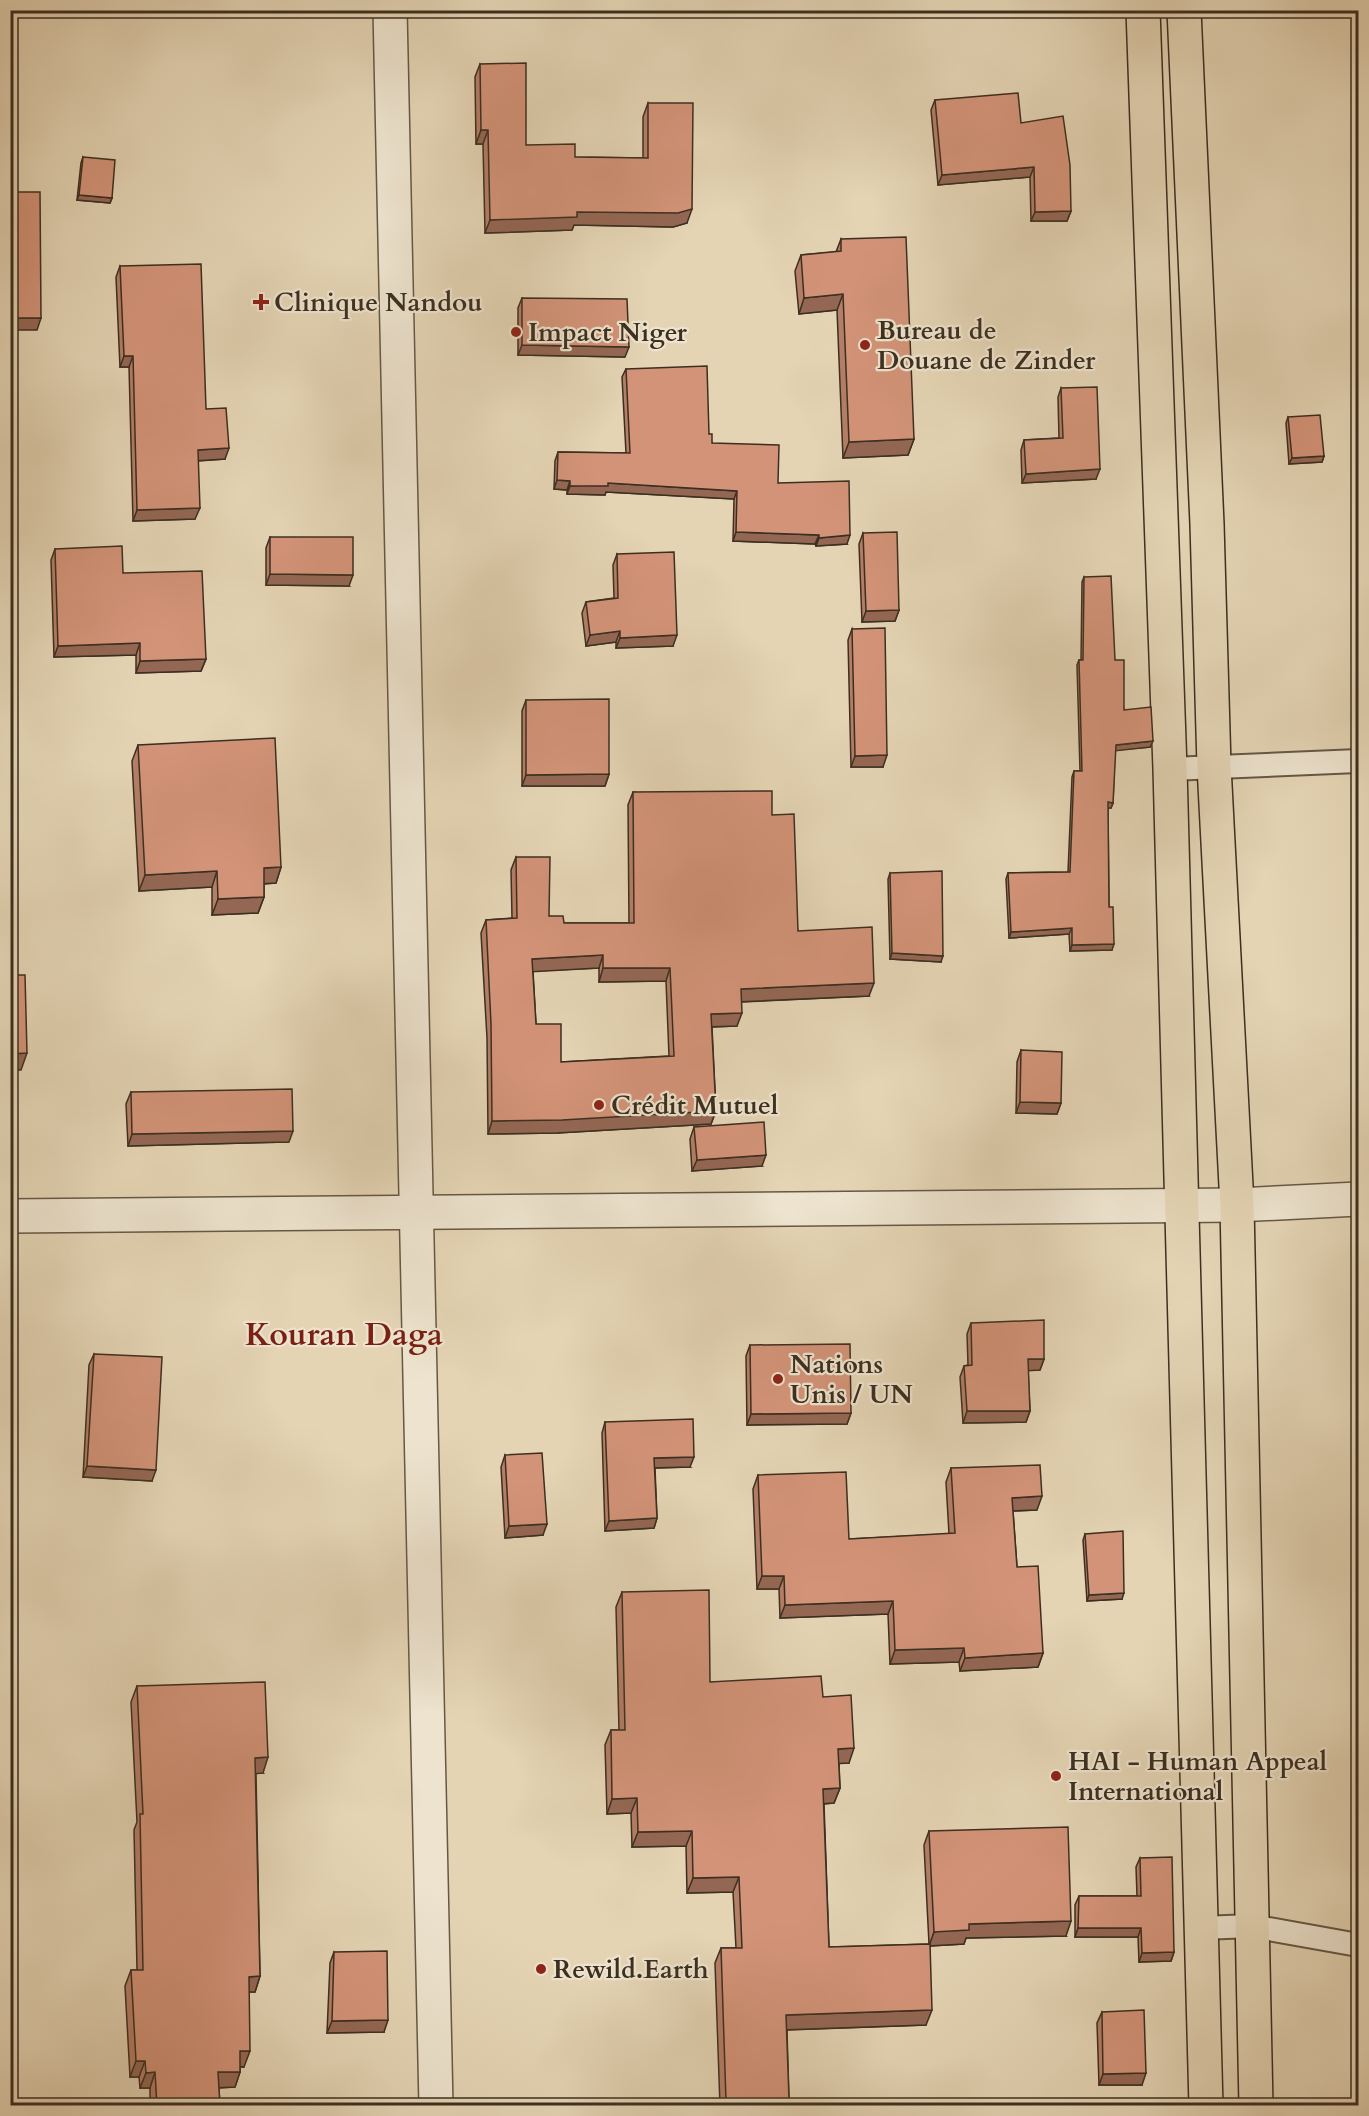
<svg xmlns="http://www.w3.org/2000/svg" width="1369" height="2116" viewBox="0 0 1369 2116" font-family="Cardo,serif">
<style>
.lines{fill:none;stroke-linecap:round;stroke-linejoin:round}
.service-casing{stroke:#665845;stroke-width:26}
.minor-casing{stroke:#665845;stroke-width:36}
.tertiary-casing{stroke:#665845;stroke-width:36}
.trunk-casing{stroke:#3c2f20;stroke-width:36}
.service{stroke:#ede3ce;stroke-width:22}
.minor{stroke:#ede3ce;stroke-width:33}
.tertiary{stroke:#ede3ce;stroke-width:33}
.trunk{stroke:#e4d4b4;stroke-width:33}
.wall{fill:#b57e67;stroke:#3c2f20;stroke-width:1.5;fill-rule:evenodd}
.shaded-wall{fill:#946754;stroke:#3c2f20;stroke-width:1.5}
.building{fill:#d39378;stroke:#3c2f20;stroke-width:1.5;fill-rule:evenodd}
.poi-dot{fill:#8f2418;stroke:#ede3ce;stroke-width:2}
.labels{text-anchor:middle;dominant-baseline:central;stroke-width:4.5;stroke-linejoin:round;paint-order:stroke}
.poi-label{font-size:26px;font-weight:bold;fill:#3c2f20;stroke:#ede3ce;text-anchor:start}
.district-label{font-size:32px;font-weight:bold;fill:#7a1f14;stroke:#ede3ce}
</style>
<rect width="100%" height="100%" fill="#e4d4b4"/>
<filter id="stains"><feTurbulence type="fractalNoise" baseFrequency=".00333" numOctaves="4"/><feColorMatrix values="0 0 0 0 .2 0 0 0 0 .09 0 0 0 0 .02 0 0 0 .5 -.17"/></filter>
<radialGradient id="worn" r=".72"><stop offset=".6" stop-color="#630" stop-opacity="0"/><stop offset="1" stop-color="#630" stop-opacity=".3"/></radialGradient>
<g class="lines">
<!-- service casing -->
<g class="service-casing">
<path id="service" d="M1170,769L1358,761
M1201,1928L1252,1926L1358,1945"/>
</g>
<!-- minor casing -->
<g class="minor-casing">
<path id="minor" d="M390,10L436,2106
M1237,1205L1358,1199"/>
</g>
<!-- tertiary casing -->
<g class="tertiary-casing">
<path id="tertiary" d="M10,1216L1237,1205"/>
</g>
<!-- trunk casing -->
<g class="trunk-casing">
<path id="trunk" d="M1143,10L1170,769L1206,2106
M1184,10L1207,524L1214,766L1237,1205L1256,2106"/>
</g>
<!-- service -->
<use href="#service" class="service"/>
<!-- minor -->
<use href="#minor" class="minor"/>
<!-- tertiary -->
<use href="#tertiary" class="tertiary"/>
<!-- trunk -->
<use href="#trunk" class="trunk"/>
</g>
<!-- wall -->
<path class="wall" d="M480,64L526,145L575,157L643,158V117L648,103L687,223L673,227L574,225L572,230L485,233L483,144H476L475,77Z
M935,100L1021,123L1071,211L1067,221H1031L1030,177L938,185L931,110Z
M83,157L112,198L110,203L77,200L81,163Z
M841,239L914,439L908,455L843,458L837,310L799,314L795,271L801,255L836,252Z
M120,266L206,409L225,459L198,461L195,519L133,521L129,367H120L116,277Z
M522,298L625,357L518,355V308Z
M626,369L709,434L712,443L778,483L847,544L816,546L815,544L733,541L734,499L606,492L605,495L567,494V490L554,489L555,461L558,452L626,453L622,377Z
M1061,388L1096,479L1022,483L1021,450L1024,440L1059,438L1058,397Z
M1288,417L1324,456L1322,462L1289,464L1286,423Z
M863,533L899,610L895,621L862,622L859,544Z
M270,537L349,586L266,585V548Z
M55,549L123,573L206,659L201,671L136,673V655L54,657L51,560Z
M617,554L673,646L616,648V642L586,646L582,613L586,602L614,598L613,565Z
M1084,577L1115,660L1124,710L1150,747L1115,750L1113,803L1111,808H1108L1109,907L1112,950L1070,951L1069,934L1009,938L1006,879L1008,873L1068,872L1072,777L1074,771H1080L1077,665L1079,660H1081L1082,582Z
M852,629L883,767H851L848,640Z
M526,700L609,774L605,786H522V711Z
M138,745L281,867L276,883L264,884V897L258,913L212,915V887L139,891L132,761Z
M633,792L772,815L798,931L869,996L741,1002L737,1026L712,1027L716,1111L711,1124L557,1133L488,1134L487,1038L481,933L486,920L512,918L511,870L516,857L549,916L564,923H629L628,805ZM599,968V982L666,981L669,1056L561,1062L536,1024L533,971Z
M890,873L941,962L890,959L888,879Z
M1021,1050L1061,1103L1057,1114L1016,1113L1017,1062Z
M131,1092L289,1142L128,1146L126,1104Z
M694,1127L762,1166L692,1171L690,1139Z
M971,1323L1044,1359L1040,1370H1028L1030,1411L1026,1422L963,1423L960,1377L964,1366L968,1365L967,1334Z
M750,1345L851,1413L847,1424L747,1425L746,1356Z
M94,1354L152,1481L83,1477L89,1365Z
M605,1422L690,1467L655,1468L657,1518L654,1528L605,1531L602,1433Z
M505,1455L543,1535L505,1538L501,1467Z
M951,1468L1037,1510L1013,1511L1017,1567L1043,1653L1038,1667L960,1671L959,1662L890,1664L888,1614L780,1618L779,1589H757L753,1489L758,1475L849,1539L949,1534L946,1482Z
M1085,1534L1122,1599L1087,1601L1083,1540Z
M622,1592L710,1682L823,1697L849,1763H839L840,1788L834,1803L824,1804L829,1947L929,1944L924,1845L929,1831L1066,1936L966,1938L964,1944L930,1946L926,2025L787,2030L789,2099L787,2106H720L715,1963L721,1948H736L733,1892L687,1893L686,1846L632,1847L631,1813L607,1814L605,1745L611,1730H619L616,1607Z
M137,1686L263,1773H256L260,1976L255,1992H249L244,2067H240V2072L235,2087L219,2088L220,2106H150V2088H140L139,2077H130L125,1986L131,1970H137L134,1830L137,1822L131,1702Z
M1140,1858L1174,1952L1171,1961L1139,1962L1138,1937H1075V1905L1079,1896H1137L1136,1867Z
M334,1952L384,2032L327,2033L330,1963Z
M1102,2012L1142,2085H1099L1097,2023Z"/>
<!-- shaded-wall -->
<path class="shaded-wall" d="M481,130H488L483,144H476Z
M1034,167L1030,177L938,185L942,175Z
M79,195L112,198L110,203L77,200Z
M692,209L687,223L673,227L574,225L572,230L485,233L490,220L577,212Z
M1071,211L1067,221H1031L1035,212Z
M843,294L837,310L799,314L804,298Z
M10,318H41L37,330H10Z
M522,345L629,347L625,357L518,355Z
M124,356H133L129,367H120Z
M914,439L908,455L843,458L849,442Z
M229,448L225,459L194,461L198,450Z
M1324,456L1322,462L1289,464L1292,458Z
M1100,469L1096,479L1022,483L1026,474Z
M557,480L570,481L567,490L554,489Z
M608,483L737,491L734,499L606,492L605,495L567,494L570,486Z
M200,508L195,519L133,521L137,510Z
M736,532L819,535L815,544L733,541Z
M850,535L847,544L816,546L819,538Z
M270,574L353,575L349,586L266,585Z
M899,610L895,621L862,622L866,611Z
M620,631L616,642L586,646L590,635Z
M677,635L673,646L616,648L620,638Z
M140,643L136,655L54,657L58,646Z
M206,659L201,671L136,673L140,661Z
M1153,741L1150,747L1114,751L1116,745Z
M887,755L883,767H851L855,756Z
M609,774L605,786H522L526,775Z
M1108,802L1113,803L1111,808H1106Z
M10,835H14L10,844Z
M281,867L276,883L258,884L264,868Z
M217,871L212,887L139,891L145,875Z
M264,897L258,913L212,915L218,899Z
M1072,928L1069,934L1009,938L1011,932Z
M1114,944L1112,950L1070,951L1072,945Z
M892,953L943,956L941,962L890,959Z
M603,955L599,968L528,972L532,959Z
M603,968H670L666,981L599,982Z
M874,983L869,996L736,1002L741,989Z
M742,1013L737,1026L706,1027L711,1014Z
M27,1053L21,1070H10V1054Z
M1020,1102L1061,1103L1057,1114L1016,1113Z
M716,1111L711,1124L557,1133L488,1134L492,1121Z
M293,1131L289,1142L128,1146L132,1134Z
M766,1155L762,1166L692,1171L697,1160Z
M1028,1359H1044L1040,1370L1024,1371Z
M967,1411H1030L1026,1422L963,1423Z
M851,1413L847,1424L747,1425L751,1414Z
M694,1457L690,1467L651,1468L654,1458Z
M87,1466L156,1470L152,1481L83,1477Z
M1042,1496L1037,1510L1008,1511L1012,1498Z
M657,1518L654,1528L605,1531L609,1521Z
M547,1524L543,1535L505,1538L509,1526Z
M762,1576H784L779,1589H757Z
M1124,1593L1122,1599L1087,1601L1089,1595Z
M893,1601L888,1614L780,1618L785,1605Z
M964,1648L959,1662L890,1664L895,1650Z
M1043,1653L1038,1667L960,1671L965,1658Z
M854,1748L849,1763L832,1764L838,1749Z
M268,1757L263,1773L250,1774L255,1758Z
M840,1788L834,1803L818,1804L823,1789Z
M637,1798L631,1813L607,1814L612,1799Z
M692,1831L686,1846L632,1847L638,1832Z
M739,1877L733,1892L687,1893L693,1878Z
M1071,1921L1066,1936L966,1938L964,1944L929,1946L934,1932L969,1924Z
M1078,1928H1141L1138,1937H1075Z
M1174,1952L1171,1961L1139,1962L1142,1953Z
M260,1976L255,1992H243L249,1977Z
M932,2010L926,2025L781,2030L786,2015Z
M388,2020L384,2032L327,2033L332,2021Z
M240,2051H250L244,2067L234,2066Z
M136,2061H145L139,2077H130Z
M155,2072L150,2088H140L146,2073Z
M218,2072H240L235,2087L212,2088Z
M1146,2073L1142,2085H1099L1103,2074Z
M789,2099L787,2106H724L726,2101Z"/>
<!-- building -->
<path class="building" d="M526,63V145L575,144V157L648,158V103H693L692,209L678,213L577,212V217L490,220L488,130H481L480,64Z
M1018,93L1021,123L1063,116L1070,165L1071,211L1035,212L1034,167L942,175L935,100Z
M83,157L115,160L112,198L79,195Z
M10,192H40L41,318H10Z
M906,237L914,439L849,442L843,294L804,298L801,255L841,251V239Z
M201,264L206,409L226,408L229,448L198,450L200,508L137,510L133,356H124L120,266Z
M522,298L627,299L629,347L522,345Z
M707,366L709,434H712V443L779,445L778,483L849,481L850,535L819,538V535L736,532L737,491L608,483V486H570V481L557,480L558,452L630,453L626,369Z
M1097,387L1100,469L1026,474L1024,440L1063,438L1061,388Z
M1320,415L1324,456L1292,458L1288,417Z
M897,532L899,610L866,611L863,533Z
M270,537H353V575L270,574Z
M122,546L123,573L202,571L206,659L140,661V643L58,646L55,549Z
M674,552L677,635L620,638V631L590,635L586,602L618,598L617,554Z
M1111,576L1115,660H1124V710L1151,707L1153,741L1116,745L1113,803L1108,802L1109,907H1113L1114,944L1072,945V928L1011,932L1008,873L1070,872L1074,771H1082L1079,660H1083L1084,577Z
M885,628L887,755L855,756L852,629Z
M609,699V774L526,775V700Z
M275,738L281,867L264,868V897L218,899L217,871L145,875L138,745Z
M10,758L14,835H10Z
M772,791V815L794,814L798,931L872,927L874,983L741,989L742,1013L711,1014L716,1111L562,1120L492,1121L491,1024L486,920L517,918L516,857H550L549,916H563L564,923H634L633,792ZM603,955V968H670L674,1056L561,1062V1024H536L532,959Z
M942,871L943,956L892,953L890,873Z
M10,975H25L27,1053L10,1054Z
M1021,1050L1062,1052L1061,1103L1020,1102Z
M292,1089L293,1131L132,1134L131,1092Z
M764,1122L766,1155L697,1160L694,1127Z
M1044,1320V1359H1028L1030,1411H967L964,1366L972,1365L971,1323Z
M850,1344L851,1413L751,1414L750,1345Z
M94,1354L162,1357L156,1470L87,1466Z
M693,1419L694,1457L654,1458L657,1518L609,1521L605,1422Z
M542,1453L547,1524L509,1526L505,1455Z
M1040,1465L1042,1496L1012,1498L1017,1567L1038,1566L1043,1653L965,1658L964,1648L895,1650L893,1601L785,1605L784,1576H762L758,1475L846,1472L849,1539L955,1533L951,1468Z
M1123,1531L1124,1593L1089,1595L1085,1534Z
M709,1590L710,1682L821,1676L823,1697L851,1695L854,1748L838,1749L840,1788L823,1789L829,1947L930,1944L932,2010L786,2015L789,2099L726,2101L721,1948H742L739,1877L693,1878L692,1831L638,1832L637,1798L612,1799L611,1730H625L622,1592Z
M265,1682L268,1757L255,1758L260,1976L249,1977L250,2051H240V2072H218L220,2106H157L155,2072L146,2073L145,2061H136L131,1970H143L140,1814H143L137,1686Z
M1068,1827L1071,1921L969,1924V1930L934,1932L929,1831Z
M1172,1857L1174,1952L1142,1953L1141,1928H1078L1079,1896H1141L1140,1858Z
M387,1951L388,2020L332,2021L334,1952Z
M1144,2010L1146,2073L1103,2074L1102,2012Z
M22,2103V2106H10V2104Z"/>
<!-- markers -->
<g class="poi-dot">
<path d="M258 293h6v6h6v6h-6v6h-6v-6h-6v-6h6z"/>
<circle cx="516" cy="332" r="6"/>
<circle cx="865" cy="345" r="6"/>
<circle cx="599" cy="1105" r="6"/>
<circle cx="778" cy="1379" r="6"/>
<circle cx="1056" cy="1776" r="6"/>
<circle cx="541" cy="1969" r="6"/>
</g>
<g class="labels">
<!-- poi labels -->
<g class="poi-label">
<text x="274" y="302">Clinique Nandou</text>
<text x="877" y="330">Bureau de<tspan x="877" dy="30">Douane de Zinder</tspan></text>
<text x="528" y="332">Impact Niger</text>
<text x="611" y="1105">Crédit Mutuel</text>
<text x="790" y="1364">Nations<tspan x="790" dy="30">Unis / UN</tspan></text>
<text x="1068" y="1761">HAI - Human Appeal<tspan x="1068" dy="30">International</tspan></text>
<text x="553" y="1969">Rewild.Earth</text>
</g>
<!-- district labels -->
<g class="district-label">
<text x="344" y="1335">Kouran Daga</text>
</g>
</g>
<!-- margin -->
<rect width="1369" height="2116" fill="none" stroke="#e4d4b4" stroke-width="36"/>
<rect x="12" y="12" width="1345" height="2092" fill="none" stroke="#3c2f20" stroke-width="3"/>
<rect x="18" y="18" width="1333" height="2080" fill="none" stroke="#3c2f20" stroke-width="1.5"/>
<rect width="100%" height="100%" filter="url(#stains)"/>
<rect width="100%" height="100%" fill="url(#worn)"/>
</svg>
